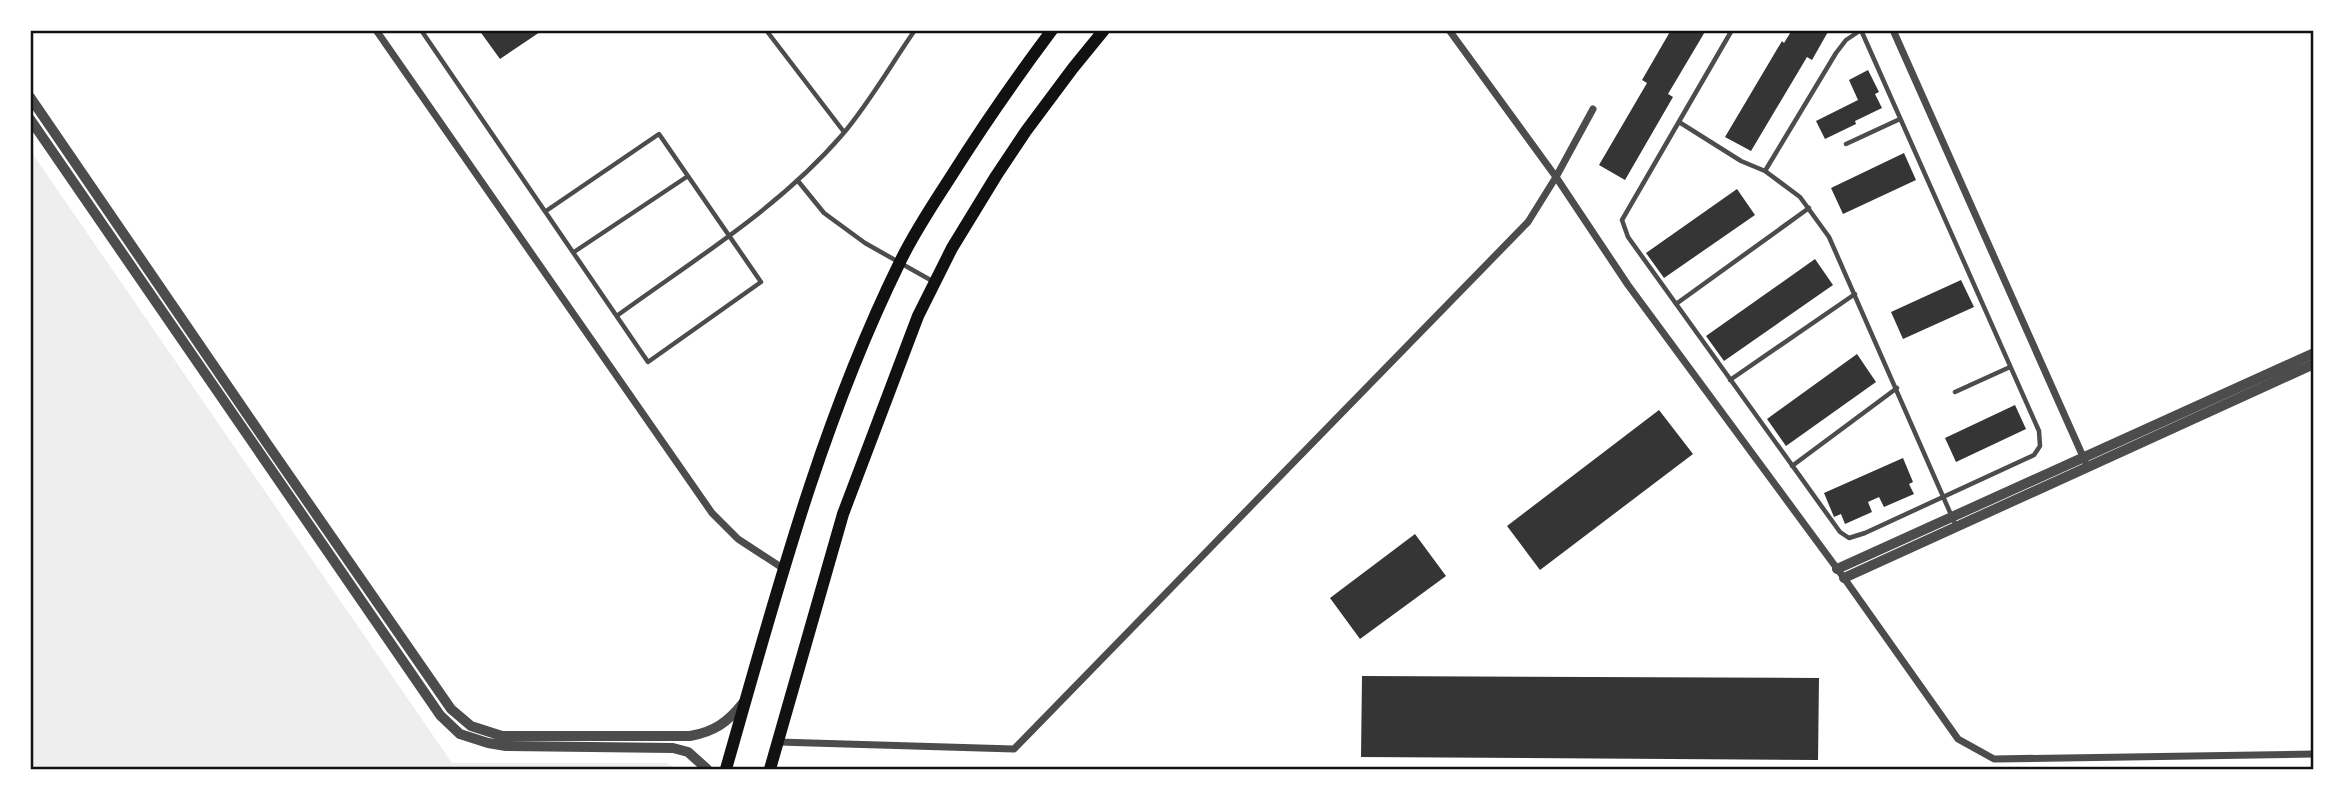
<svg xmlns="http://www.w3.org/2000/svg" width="2344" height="799" viewBox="0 0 2344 799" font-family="'Titillium Web',sans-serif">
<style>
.green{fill:#eee}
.building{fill:#353535}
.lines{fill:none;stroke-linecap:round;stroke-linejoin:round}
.service{stroke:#4c4c4c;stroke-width:4.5}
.minor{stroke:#4c4c4c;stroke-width:7}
.tertiary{stroke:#4c4c4c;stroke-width:10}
.primary{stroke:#111;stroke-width:12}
.neatline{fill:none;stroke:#111;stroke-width:2.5}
</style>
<rect width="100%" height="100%" fill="#fff"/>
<!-- green -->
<path class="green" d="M30,150L452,763H666L677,769H30Z"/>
<!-- building -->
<path class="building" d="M479,30H543L500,59Z
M1671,30H1706L1668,94L1673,97L1625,180L1599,165L1647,83L1642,80Z
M1792,30H1829L1812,60L1807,57L1751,151L1725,137L1782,41L1784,43Z
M1868,70L1879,92L1875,94L1882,108L1855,121L1856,124L1825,139L1816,121L1858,100L1849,80Z
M1904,153L1916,180L1843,214L1831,188Z
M1737,189L1755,215L1664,278L1646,253Z
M1815,259L1833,285L1724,361L1706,336Z
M1961,280L1974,307L1903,339L1891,312Z
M1857,354L1876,382L1786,446L1767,419Z
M2015,405L2026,429L1956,462L1945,438Z
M1659,410L1693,454L1540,570L1507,526Z
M1903,458L1913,482L1909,484L1914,494L1884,507L1879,497L1868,502L1872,512L1845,524L1841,514L1834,517L1824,493Z
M1415,534L1446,576L1360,639L1330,598Z
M1362,676L1819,678L1818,760L1361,757Z"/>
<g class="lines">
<!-- service -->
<path class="service" d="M421,30L648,362L761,282L659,134L546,211
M766,30L844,132
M1732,30L1622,220L1628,237L1840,532L1849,538L1865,533L2034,455L2040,446L2039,431L1861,30
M1679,122L1741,161L1765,171L1800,197L1829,237L1956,526
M1846,144L1900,119
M1765,171L1836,53L1846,40L1861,30
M798,181L824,213L865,243L934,282
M574,252L688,176
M1676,304L1809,208
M618,315C695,259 779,208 842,135C868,105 892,63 915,30
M1730,380L1855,294
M1955,392L2010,367
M1792,466L1897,388"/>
<!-- minor -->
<path class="minor" d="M376,30L712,513L738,539L784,569
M1449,30L1556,177L1628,285L1844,578L1958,739L1994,759L2314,754
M1893,30L2085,461
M778,742L1014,749L1528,222L1556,177L1593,109"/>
<!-- tertiary -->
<path class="tertiary" d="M30,97L266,442L451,709L471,726L502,736H690C714,732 728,722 743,703
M30,119L440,715L460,734L488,743L506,746L673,748L688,752L707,769
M1837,569L2314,353
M1844,578L2314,364"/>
<!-- primary -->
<path class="primary" d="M726,769C775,598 820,425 899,264C913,234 932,206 950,178C982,127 1016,78 1052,30
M770,769L843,514L918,316L952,248L996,176L1026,131L1073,68L1104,30"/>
</g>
<!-- border -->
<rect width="2344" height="799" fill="none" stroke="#ffffff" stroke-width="63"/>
<rect x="32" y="32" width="2280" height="736" class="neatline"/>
</svg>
